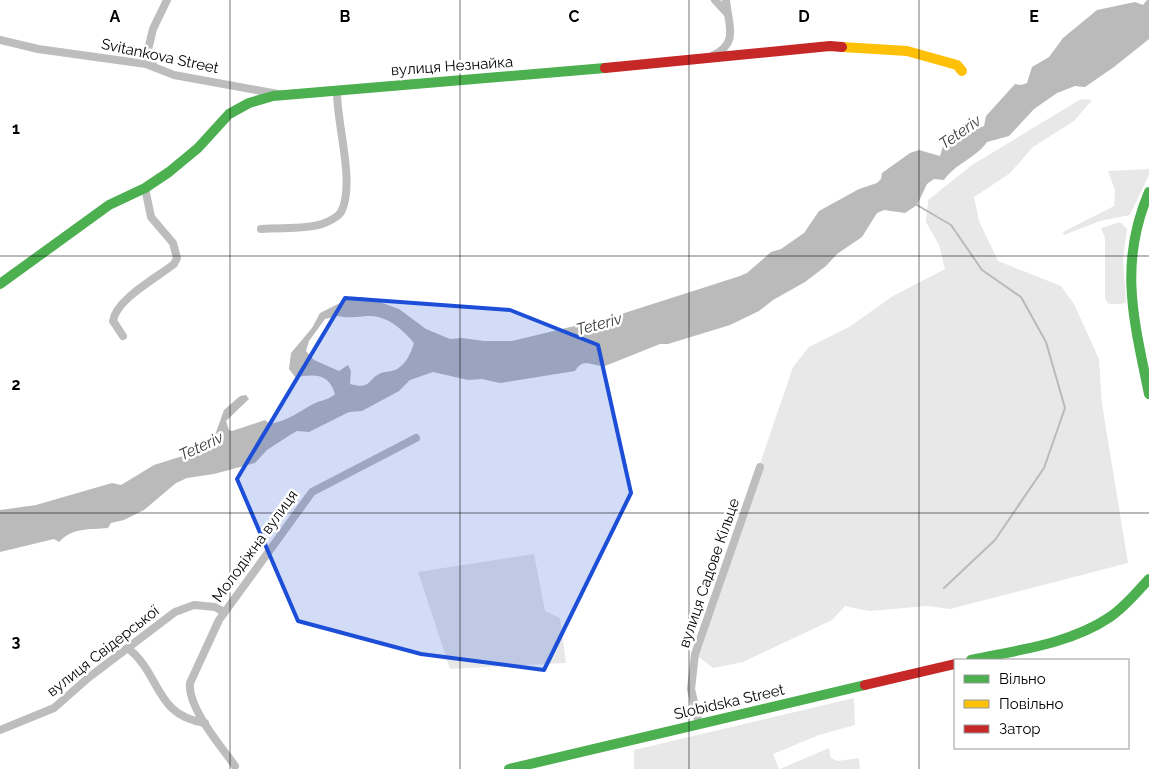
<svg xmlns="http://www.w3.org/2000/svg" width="1149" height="769" viewBox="0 0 1149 769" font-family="Raleway,sans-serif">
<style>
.green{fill:#e8e8e8}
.water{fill:#bababa;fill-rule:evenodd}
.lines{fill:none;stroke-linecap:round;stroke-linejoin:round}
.stream{stroke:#bababa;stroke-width:2}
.street{stroke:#bdbdbd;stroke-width:8}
.fast{stroke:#4caf50;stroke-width:10}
.slow{stroke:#ffc107;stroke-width:10}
.jam{stroke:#c62828;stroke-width:10}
.marked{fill:#1d4ed8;fill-opacity:0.2;stroke:#1d4ed8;stroke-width:4;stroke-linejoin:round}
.grid{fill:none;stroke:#000;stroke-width:1;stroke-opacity:0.55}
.labels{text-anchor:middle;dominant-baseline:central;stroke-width:5;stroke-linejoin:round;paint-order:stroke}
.street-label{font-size:15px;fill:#000;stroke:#fff}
.water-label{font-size:16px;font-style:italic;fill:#3d3d3d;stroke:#fff}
.grid-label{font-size:16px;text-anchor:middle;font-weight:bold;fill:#000;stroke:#fff;stroke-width:5;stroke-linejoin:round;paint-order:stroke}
</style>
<rect width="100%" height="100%" fill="#fff"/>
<!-- green -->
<path class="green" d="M1081,99L1092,100L1074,121L1033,147L1009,174L974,197L979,221L998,261L1061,286L1074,304L1099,359L1102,404L1128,563L950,609L927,606L869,611L845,606L832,620L743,662L713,668L695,654L793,367L809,347L849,327L893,296L945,269L939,245L926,222L928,200L972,165Z
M1149,169V175L1130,215L1100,221L1064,235L1063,232L1114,206L1115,190L1108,171Z
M1120,222L1127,229L1123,259L1126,302L1121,304H1109L1105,299V238L1101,228Z
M534,554L545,611L560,618L566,663L450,669L418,572Z
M854,698L855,725L819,735L773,754L779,769H634V750Z
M829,748L831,758L838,761L859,758L860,769H780Z"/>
<!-- water -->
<path class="water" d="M1147,0H1149V39L1114,67L1085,87L1075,86L1057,93L1034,109L1009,136L987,142C977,157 955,164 944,180L934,179L927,184L917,205L905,213L884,210L877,213L862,237L837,254L826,266L805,282L773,300L759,311L730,325L668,344H660L605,366C592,366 583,357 575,371L500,383L482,379L468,380L433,372L410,380L399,391L362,411L349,412L309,432L297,431L290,435L267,450L255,463L214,474L187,478L176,483L144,510L124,520L111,523L108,528C89,530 73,527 59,542L54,539L0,552V510L36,505L112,483L121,485L154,465L189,454L215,435L224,410L240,396L246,395L249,399L226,421L229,430L232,431L265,420L270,424C287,421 299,412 313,404C321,400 329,400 335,394C328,372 314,375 295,377L289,369L291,353L312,328L320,313L350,298L362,297L377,301L399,309L426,329L450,339L462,338L484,341H512L612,317L740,276L747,273L771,252L781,249L804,233L819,211L859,189L877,183L881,179L882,173L910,153L919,150L940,156L943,146C958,140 969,131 984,126L986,116L1015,84L1021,85L1027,83L1032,67L1049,57L1063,38L1097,10L1135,2L1143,5ZM338,316C353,319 357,316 370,316C388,316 403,330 414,343C411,353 406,364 397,369C392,372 386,371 381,373C367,379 372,390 350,384L351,371L348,365L339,371L314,360L306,351L309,341L325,319Z"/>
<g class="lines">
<!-- stream -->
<path class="stream" d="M917,205L951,225L982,270L1021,297L1046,342L1065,408L1044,468L995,540L944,588"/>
<!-- street -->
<path class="street" d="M715,0L727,13
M0,40L38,49L146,64L174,75L278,94
M712,56C740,43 728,25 726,0
M154,67L147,54L153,29L167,0
M261,229C280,227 304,230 322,224C328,222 338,217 341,212C356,184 336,122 337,90
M123,336L113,321C116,299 158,277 174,264L177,258L173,243L151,217L145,188
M129,649C161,675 155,716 205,723
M699,724L691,689L695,654L760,467
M0,730L54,708L88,678L175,612L194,605L215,607L224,612
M235,766C221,746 187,707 190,683L219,620L312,492L416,438"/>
<!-- fast -->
<path class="fast" d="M1149,192C1118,264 1134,321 1149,394
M0,284L109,205L145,188L169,172L198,148L229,114L249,103L273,96L605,68
M971,660C1018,650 1070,644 1110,617C1125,607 1137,592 1149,579
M509,769L865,685"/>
<!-- slow -->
<path class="slow" d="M842,47L907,51L957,65L962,71"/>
<!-- jam -->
<path class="jam" d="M605,68L830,46L842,47
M865,685L955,664"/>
</g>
<!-- marked area -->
<path class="marked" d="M345,298L510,310L598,345L631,493L544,670L421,654L298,621L237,479Z"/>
<!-- grid -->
<path class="grid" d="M230,0V769M460,0V769M689,0V769M919,0V769M0,256H1149M0,513H1149"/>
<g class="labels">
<!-- street labels -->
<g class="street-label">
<text transform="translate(160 56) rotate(12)">Svitankova Street</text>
<text transform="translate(452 66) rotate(-4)">вулиця Незнайка</text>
<text transform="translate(255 546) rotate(-54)">Молодіжна вулиця</text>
<text transform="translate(709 573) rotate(-71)">вулиця Садове Кільце</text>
<text transform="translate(103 651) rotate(-38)">вулиця Свідерської</text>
<text transform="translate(729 702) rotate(-13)">Slobidska Street</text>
</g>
<!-- water labels -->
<g class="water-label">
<text transform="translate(960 132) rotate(-35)">Teteriv</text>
<text transform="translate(599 324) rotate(-15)">Teteriv</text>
<text transform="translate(201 446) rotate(-25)">Teteriv</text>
</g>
</g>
<g class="grid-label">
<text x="115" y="22">A</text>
<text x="345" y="22">B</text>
<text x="574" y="22">C</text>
<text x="804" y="22">D</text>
<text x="1034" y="22">E</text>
<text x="16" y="134">1</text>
<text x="16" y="390">2</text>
<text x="16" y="647">3</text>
</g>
<!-- legend -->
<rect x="954" y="659" width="175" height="90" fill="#ffffff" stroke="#999999"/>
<rect x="964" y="675" width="25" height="8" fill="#4caf50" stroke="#999999"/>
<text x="999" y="684" font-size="15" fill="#000000">Вільно</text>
<rect x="964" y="700" width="25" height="8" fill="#ffc107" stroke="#999999"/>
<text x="999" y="709" font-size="15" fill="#000000">Повільно</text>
<rect x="964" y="725" width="25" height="8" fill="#c62828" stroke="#999999"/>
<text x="999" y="734" font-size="15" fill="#000000">Затор</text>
</svg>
